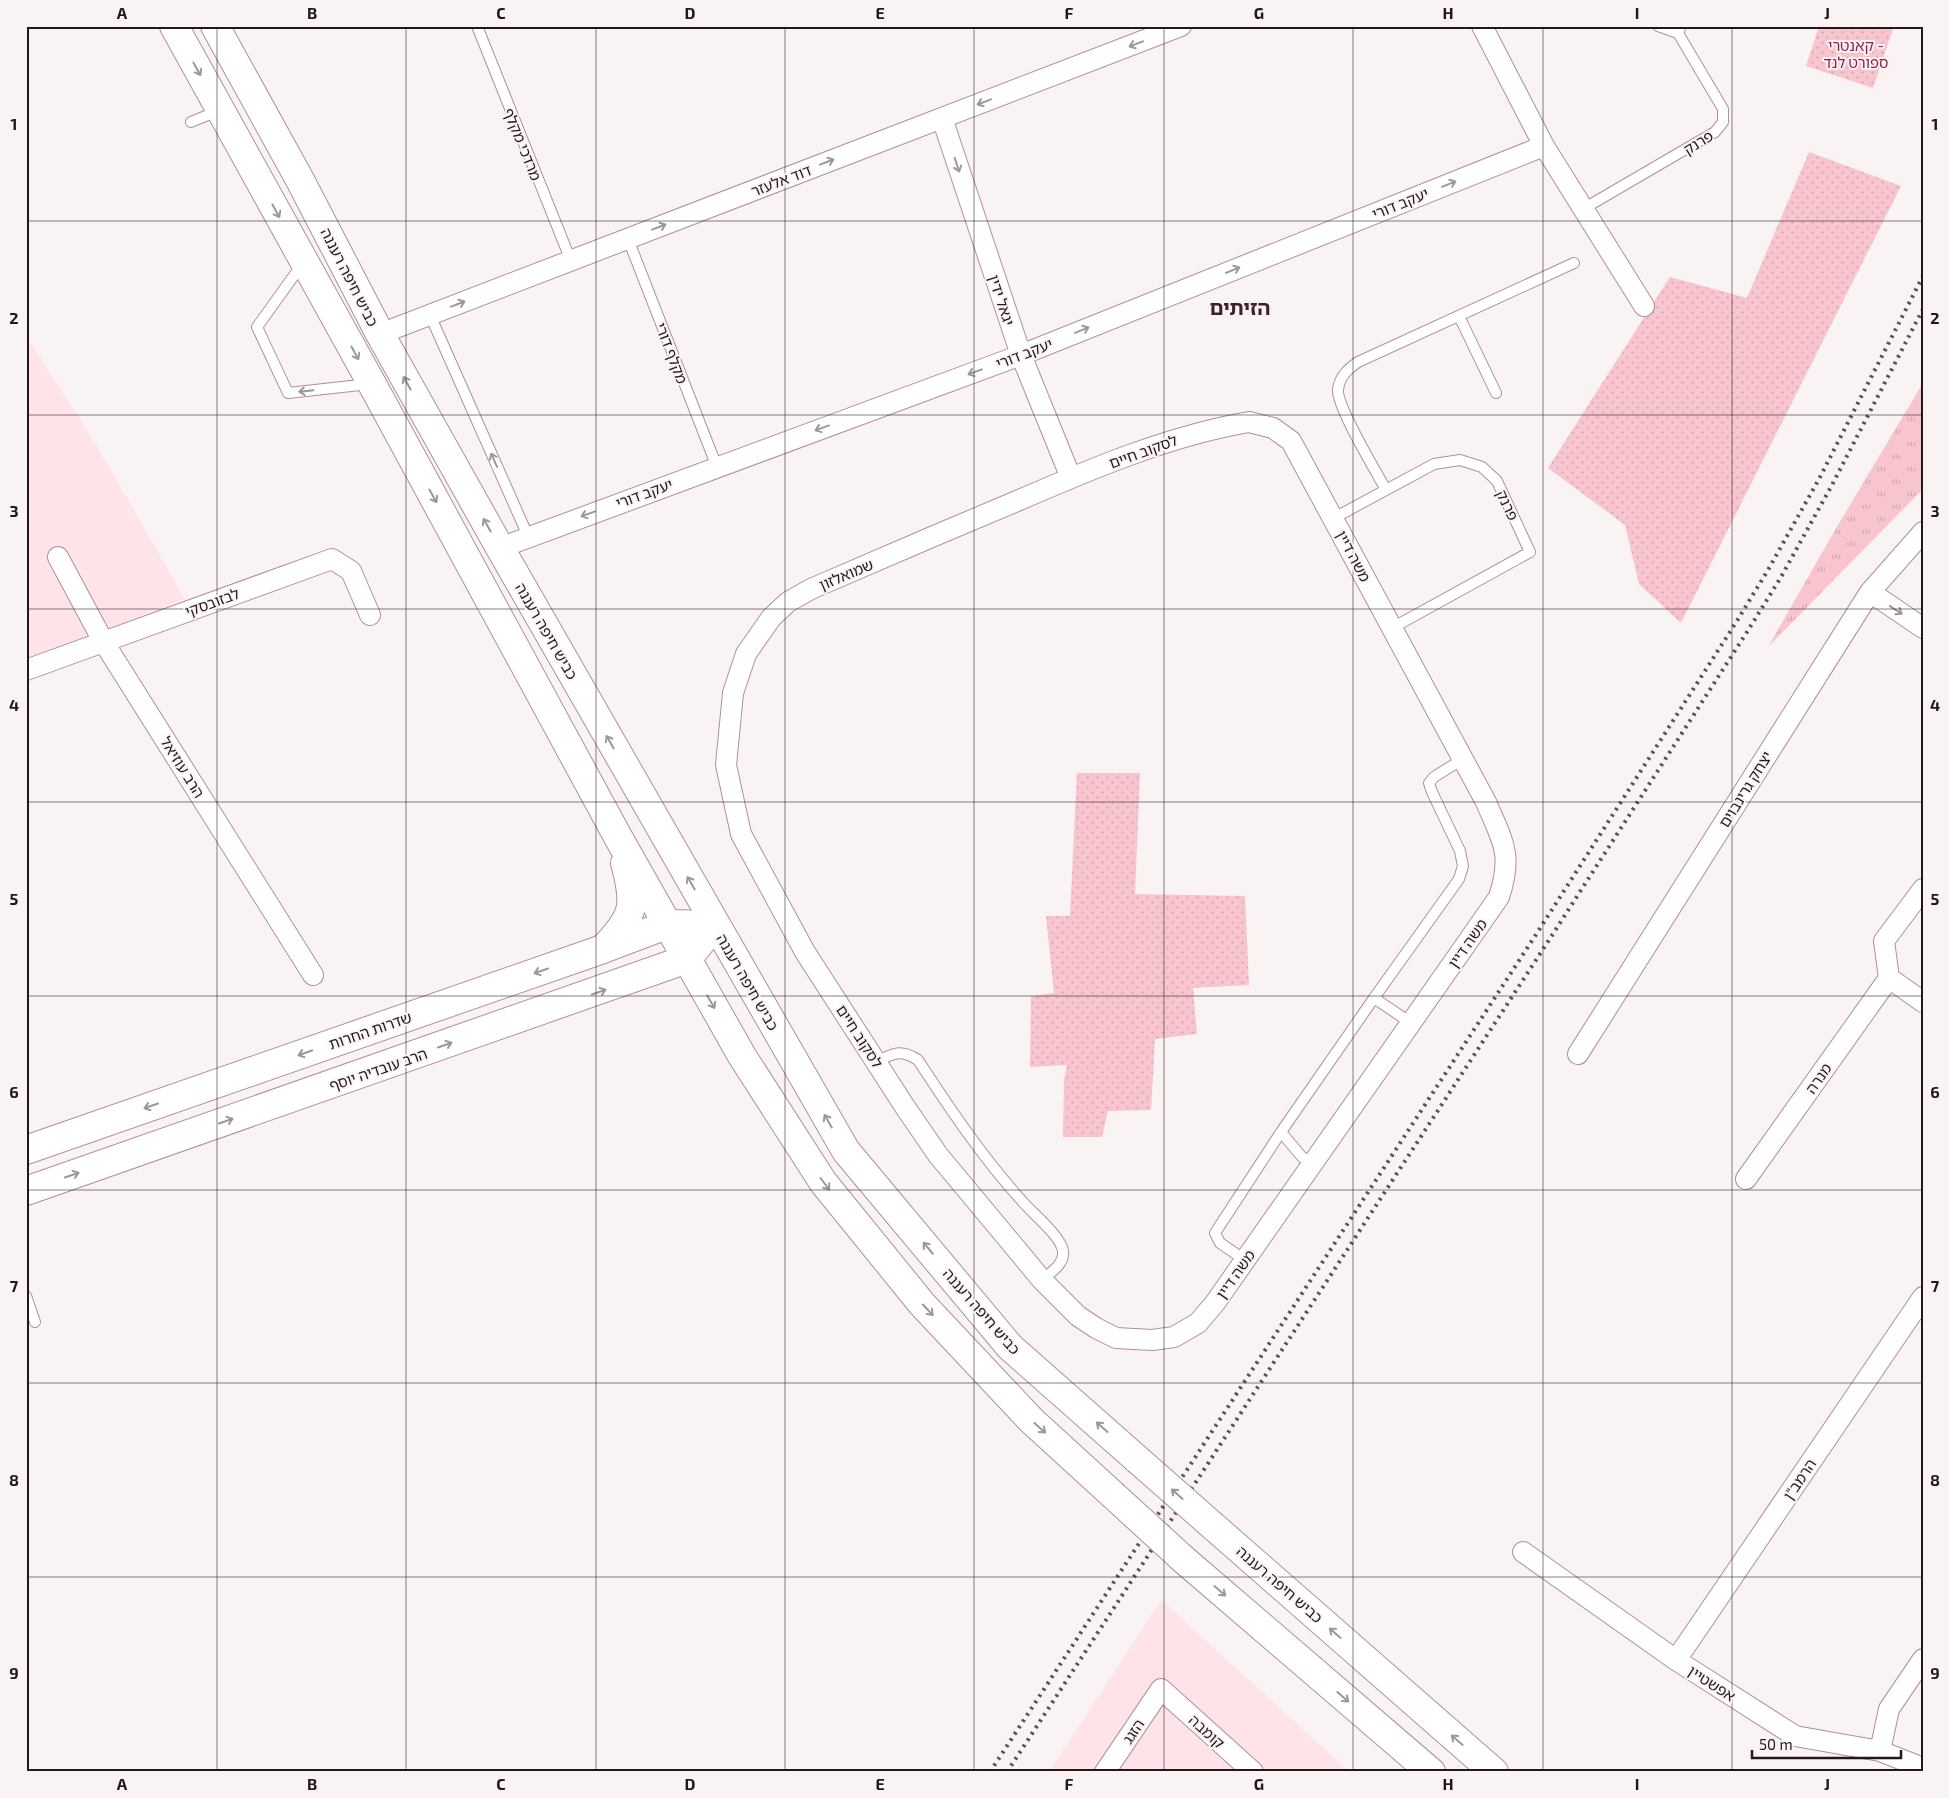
<svg xmlns="http://www.w3.org/2000/svg" width="1949" height="1798" viewBox="0 0 1949 1798" font-family="'Exo 2','Noto Sans Hebrew',sans-serif">
<style>
.built{fill:#fee3e8}
.grass{fill:url(#grass-tufts)}
.park{fill:url(#park-dots)}
.lines{fill:none;stroke-linecap:round;stroke-linejoin:round}
.service-casing{stroke:#b09096;stroke-width:12}
.minor-casing{stroke:#b09096;stroke-width:22}
.secondary-casing{stroke:#b09096;stroke-width:30}
.trunk-casing{stroke:#b09096;stroke-width:30}
.service{stroke:#fff;stroke-width:10}
.minor{stroke:#fff;stroke-width:20}
.secondary{stroke:#fff;stroke-width:28}
.trunk{stroke:#fff;stroke-width:28}
.rail{stroke:#5b5052;stroke-width:4;stroke-dasharray:2.5 5;stroke-linecap:butt}
.trunk-bridge-casing{stroke:#b09096;stroke-width:30;stroke-linecap:butt}
.trunk-bridge{stroke:#fff;stroke-width:28}
.oneway{stroke:#9c9798}
.grid{fill:none;stroke:#231719;stroke-width:1;stroke-opacity:0.55}
.labels{text-anchor:middle;dominant-baseline:central;stroke-width:4;stroke-linejoin:round;paint-order:stroke}
.park-label{font-size:15px;fill:#961e48;stroke:#faf3f4}
.street-label{font-size:15px;fill:#231719;stroke:#faf3f4}
.district-label{font-size:20px;font-weight:bold;fill:#3c2228;stroke:#faf3f4}
.neatline{fill:none;stroke:#231719;stroke-width:2}
.grid-label{font-size:16px;text-anchor:middle;font-weight:bold;fill:#231719}
</style>
<defs>
<pattern id="grass-tufts" width="24" height="20" patternUnits="userSpaceOnUse" patternTransform="scale(1.25)"><rect width="24" height="20" fill="#f8c5ce"/><path d="M3 7l-1-3M5 7V3M7 7l1-3M15 17l-1-3M17 17v-4M19 17l1-3" fill="none" stroke="#d4a8b0"/></pattern>
<pattern id="park-dots" width="8" height="8" patternUnits="userSpaceOnUse" patternTransform="scale(1.25)"><rect width="8" height="8" fill="#f8c5ce"/><path d="M2 2h.1M6 6h.1" fill="none" stroke="#d4a8b0" stroke-width="1.8" stroke-linecap="round"/></pattern>
</defs>
<rect width="100%" height="100%" fill="#faf3f4"/>
<!-- built -->
<path class="built" d="M31,343L95,443L185,599L26,660V345Z
M1161,1600L1350,1772H1049Z"/>
<!-- grass -->
<path class="grass" d="M1923,383V489L1768,647L1838,525Z"/>
<!-- park -->
<path class="park" d="M1819,26H1894L1873,88L1806,66Z
M1809,152L1901,186L1681,623L1639,584L1625,525L1548,468L1670,277L1747,298Z
M1077,773H1140L1135,894L1245,896L1249,985L1193,988L1197,1034L1155,1039L1151,1110L1108,1111L1102,1137H1063L1064,1079L1067,1065L1030,1067L1031,996L1054,993L1046,916H1070Z"/>
<g class="lines">
<!-- service casing -->
<g class="service-casing">
<path id="service" d="M477,26L571,261
M1658,26L1678,33
M191,122L220,110
M1583,209L1715,132L1723,122V109L1678,33L1681,26
M628,239L717,467
M303,263L257,327L288,393L369,384
M430,315L528,536
M1459,316L1496,393
M1386,490C1376,471 1336,406 1338,389C1340,376 1348,369 1358,362L1574,263
M1334,518L1434,464L1460,460L1482,467L1497,481L1530,552L1392,628
M1411,1023L1374,998L1459,879L1463,866L1460,851L1432,792L1429,783L1434,777L1463,759
M876,1062C893,1053 901,1049 918,1060C950,1109 983,1158 1022,1201C1032,1213 1061,1236 1063,1251C1065,1264 1051,1272 1042,1280
M1313,1163L1302,1157L1281,1132L1374,998
M1245,1260L1220,1243L1215,1233L1281,1132
M26,1296L35,1322"/>
</g>
<!-- minor casing -->
<g class="minor-casing">
<path id="minor" d="M1482,26L1544,146L1644,306
M942,118L1021,355L1071,478
M380,334L1181,26
M1249,422L1273,428L1291,441L1486,802C1503,842 1513,854 1499,897L1215,1303L1198,1323L1174,1337L1152,1340L1116,1338L1096,1328L1078,1316L1042,1280L938,1155L905,1107L805,952L741,834L726,765L733,693L746,654L771,618L788,602L811,589C880,559 948,530 1017,501C1091,469 1168,436 1249,422Z
M500,548L1021,355L1544,146
M58,557L103,641L313,975
M1870,592L1923,628
M26,670L332,559L351,571L370,615
M1889,978L1923,1002
M1578,1054L1870,592L1923,532
M1746,1179L1889,978L1884,941L1923,889
M1523,1552L1676,1660L1795,1736L1880,1751L1923,1768
M1676,1660L1923,1297
M1880,1751L1889,1709L1923,1659
M1105,1772L1161,1689L1253,1772"/>
</g>
<!-- secondary casing -->
<g class="secondary-casing">
<path id="secondary" d="M26,1150L603,949L669,924L715,925
M26,1191L687,959L715,925"/>
</g>
<!-- trunk casing -->
<g class="trunk-casing">
<path id="trunk" d="M174,26L372,384L618,837L742,1056L823,1182L922,1304L1031,1420L1112,1494
M215,26L300,180L380,334L500,548L846,1151L1010,1347L1138,1460
M603,949C634,917 637,906 625,863
M1213,1526L1494,1772
M1183,1559L1431,1772"/>
</g>
<!-- service -->
<use href="#service" class="service"/>
<!-- minor -->
<use href="#minor" class="minor"/>
<!-- secondary -->
<use href="#secondary" class="secondary"/>
<!-- trunk -->
<use href="#trunk" class="trunk"/>
<!-- rail -->
<path class="rail" d="M990,1772L1537,933L1735,624L1768,570L1819,479L1923,276
M1007,1772L1549,940L1747,632L1781,577L1832,485L1923,309"/>
<!-- trunk-bridge casing -->
<g class="trunk-bridge-casing">
<path id="trunk-bridge" d="M1138,1460L1213,1526
M1112,1494L1183,1559"/>
</g>
<!-- trunk-bridge -->
<use href="#trunk-bridge" class="trunk-bridge"/>
</g>
<!-- one-way arrows -->
<defs><path id="oneway-shaft" d="M-6 0H5M1.5-3L5.5 0L1.5 3" fill="none" stroke-width="1.6" stroke-linecap="round" stroke-linejoin="round" transform="scale(1.25)"/></defs>
<g class="oneway">
<use href="#oneway-shaft" transform="translate(1136 44) rotate(159)"/>
<use href="#oneway-shaft" transform="translate(197 69) rotate(61)"/>
<use href="#oneway-shaft" transform="translate(984 102) rotate(159)"/>
<use href="#oneway-shaft" transform="translate(827 162) rotate(-21)"/>
<use href="#oneway-shaft" transform="translate(957 165) rotate(72)"/>
<use href="#oneway-shaft" transform="translate(1449 184) rotate(-22)"/>
<use href="#oneway-shaft" transform="translate(276 211) rotate(61)"/>
<use href="#oneway-shaft" transform="translate(659 227) rotate(-21)"/>
<use href="#oneway-shaft" transform="translate(1233 270) rotate(-22)"/>
<use href="#oneway-shaft" transform="translate(458 304) rotate(-21)"/>
<use href="#oneway-shaft" transform="translate(1082 330) rotate(-22)"/>
<use href="#oneway-shaft" transform="translate(355 353) rotate(61)"/>
<use href="#oneway-shaft" transform="translate(975 372) rotate(160)"/>
<use href="#oneway-shaft" transform="translate(407 383) rotate(-119)"/>
<use href="#oneway-shaft" transform="translate(306 391) rotate(174)"/>
<use href="#oneway-shaft" transform="translate(822 428) rotate(160)"/>
<use href="#oneway-shaft" transform="translate(494 460) rotate(-114)"/>
<use href="#oneway-shaft" transform="translate(433 496) rotate(61)"/>
<use href="#oneway-shaft" transform="translate(588 514) rotate(160)"/>
<use href="#oneway-shaft" transform="translate(487 525) rotate(-119)"/>
<use href="#oneway-shaft" transform="translate(1896 610) rotate(34)"/>
<use href="#oneway-shaft" transform="translate(610 742) rotate(-120)"/>
<use href="#oneway-shaft" transform="translate(691 883) rotate(-120)"/>
<use href="#oneway-shaft" transform="translate(541 971) rotate(161)"/>
<use href="#oneway-shaft" transform="translate(599 992) rotate(-19)"/>
<use href="#oneway-shaft" transform="translate(711 1002) rotate(60)"/>
<use href="#oneway-shaft" transform="translate(445 1045) rotate(-19)"/>
<use href="#oneway-shaft" transform="translate(305 1053) rotate(161)"/>
<use href="#oneway-shaft" transform="translate(151 1106) rotate(161)"/>
<use href="#oneway-shaft" transform="translate(226 1121) rotate(-19)"/>
<use href="#oneway-shaft" transform="translate(828 1121) rotate(-120)"/>
<use href="#oneway-shaft" transform="translate(72 1175) rotate(-19)"/>
<use href="#oneway-shaft" transform="translate(825 1184) rotate(53)"/>
<use href="#oneway-shaft" transform="translate(928 1248) rotate(-130)"/>
<use href="#oneway-shaft" transform="translate(928 1310) rotate(47)"/>
<use href="#oneway-shaft" transform="translate(1102 1427) rotate(-139)"/>
<use href="#oneway-shaft" transform="translate(1040 1428) rotate(42)"/>
<use href="#oneway-shaft" transform="translate(1177 1494) rotate(-138)"/>
<use href="#oneway-shaft" transform="translate(1220 1591) rotate(41)"/>
<use href="#oneway-shaft" transform="translate(1335 1633) rotate(-139)"/>
<use href="#oneway-shaft" transform="translate(1343 1697) rotate(41)"/>
<use href="#oneway-shaft" transform="translate(1457 1740) rotate(-139)"/>
</g>
<!-- grid -->
<path class="grid" d="M217,26V1772M406,26V1772M596,26V1772M785,26V1772M974,26V1772M1164,26V1772M1353,26V1772M1543,26V1772M1732,26V1772M26,221H1923M26,415H1923M26,609H1923M26,802H1923M26,996H1923M26,1190H1923M26,1383H1923M26,1577H1923"/>
<g class="labels">
<!-- park labels -->
<g class="park-label">
<text x="1856" y="45">קאנטרי -<tspan x="1856" dy="17">ספורט לנד</tspan></text>
</g>
<!-- street labels -->
<g class="street-label">
<text transform="translate(1698 142) rotate(-32)">פרנק</text>
<text transform="translate(523 144) rotate(68)">מרדכי מקלף</text>
<text transform="translate(781 180) rotate(-21)">דוד אלעזר</text>
<text transform="translate(1400 203) rotate(-22)">יעקב דורי</text>
<text transform="translate(350 277) rotate(63)">כביש חיפה רעננה</text>
<text transform="translate(1002 300) rotate(72)">יגאל ידין</text>
<text transform="translate(672 353) rotate(69)">מקלף דורי</text>
<text transform="translate(1024 353) rotate(-21)">יעקב דורי</text>
<text transform="translate(1143 451) rotate(-20)">לסקוב חיים</text>
<text transform="translate(644 493) rotate(-20)">יעקב דורי</text>
<text transform="translate(1508 505) rotate(65)">פרנק</text>
<text transform="translate(1354 556) rotate(62)">משה דיין</text>
<text transform="translate(846 574) rotate(-23)">שמואלזון</text>
<text transform="translate(212 602) rotate(-20)">לבזובסקי</text>
<text transform="translate(547 631) rotate(60)">כביש חיפה רעננה</text>
<text transform="translate(183 767) rotate(58)">הרב עוזיאל</text>
<text transform="translate(1745 789) rotate(-58)">יצחק גרינבוים</text>
<text transform="translate(1467 943) rotate(-55)">משה דיין</text>
<text transform="translate(748 982) rotate(60)">כביש חיפה רעננה</text>
<text transform="translate(370 1030) rotate(-19)">שדרות החרות</text>
<text transform="translate(860 1036) rotate(57)">לסקוב חיים</text>
<text transform="translate(378 1069) rotate(-19)">הרב עובדיה יוסף</text>
<text transform="translate(1818 1078) rotate(-55)">מנרה</text>
<text transform="translate(1235 1274) rotate(-55)">משה דיין</text>
<text transform="translate(982 1311) rotate(49)">כביש חיפה רעננה</text>
<text transform="translate(1799 1479) rotate(-56)">הרמב"ן</text>
<text transform="translate(1280 1584) rotate(41)">כביש חיפה רעננה</text>
<text transform="translate(1712 1683) rotate(33)">אפשטיין</text>
<text transform="translate(1133 1731) rotate(-56)">הזגג</text>
<text transform="translate(1207 1731) rotate(42)">קומבה</text>
</g>
<!-- district labels -->
<g class="district-label">
<text x="1240" y="307">הזיתים</text>
</g>
</g>
<!-- border -->
<rect width="1949" height="1798" fill="none" stroke="#faf3f4" stroke-width="55"/>
<!-- scale -->
<path d="M1752 1750v8h149v-8" fill="none" stroke="#231719" stroke-width="2.5"/>
<text x="1759" y="1750" font-size="15" fill="#231719" stroke="#faf3f4" stroke-width="4" paint-order="stroke">50 m</text>
<rect x="28" y="28" width="1894" height="1742" class="neatline"/>
<g class="grid-label">
<text x="122" y="19">A</text>
<text x="312" y="19">B</text>
<text x="501" y="19">C</text>
<text x="690" y="19">D</text>
<text x="880" y="19">E</text>
<text x="1069" y="19">F</text>
<text x="1259" y="19">G</text>
<text x="1448" y="19">H</text>
<text x="1637" y="19">I</text>
<text x="1827" y="19">J</text>
<text x="14" y="130">1</text>
<text x="1935" y="130">1</text>
<text x="14" y="324">2</text>
<text x="1935" y="324">2</text>
<text x="14" y="517">3</text>
<text x="1935" y="517">3</text>
<text x="14" y="711">4</text>
<text x="1935" y="711">4</text>
<text x="14" y="905">5</text>
<text x="1935" y="905">5</text>
<text x="14" y="1098">6</text>
<text x="1935" y="1098">6</text>
<text x="14" y="1292">7</text>
<text x="1935" y="1292">7</text>
<text x="14" y="1486">8</text>
<text x="1935" y="1486">8</text>
<text x="14" y="1679">9</text>
<text x="1935" y="1679">9</text>
<text x="122" y="1790">A</text>
<text x="312" y="1790">B</text>
<text x="501" y="1790">C</text>
<text x="690" y="1790">D</text>
<text x="880" y="1790">E</text>
<text x="1069" y="1790">F</text>
<text x="1259" y="1790">G</text>
<text x="1448" y="1790">H</text>
<text x="1637" y="1790">I</text>
<text x="1827" y="1790">J</text>
</g>
</svg>
